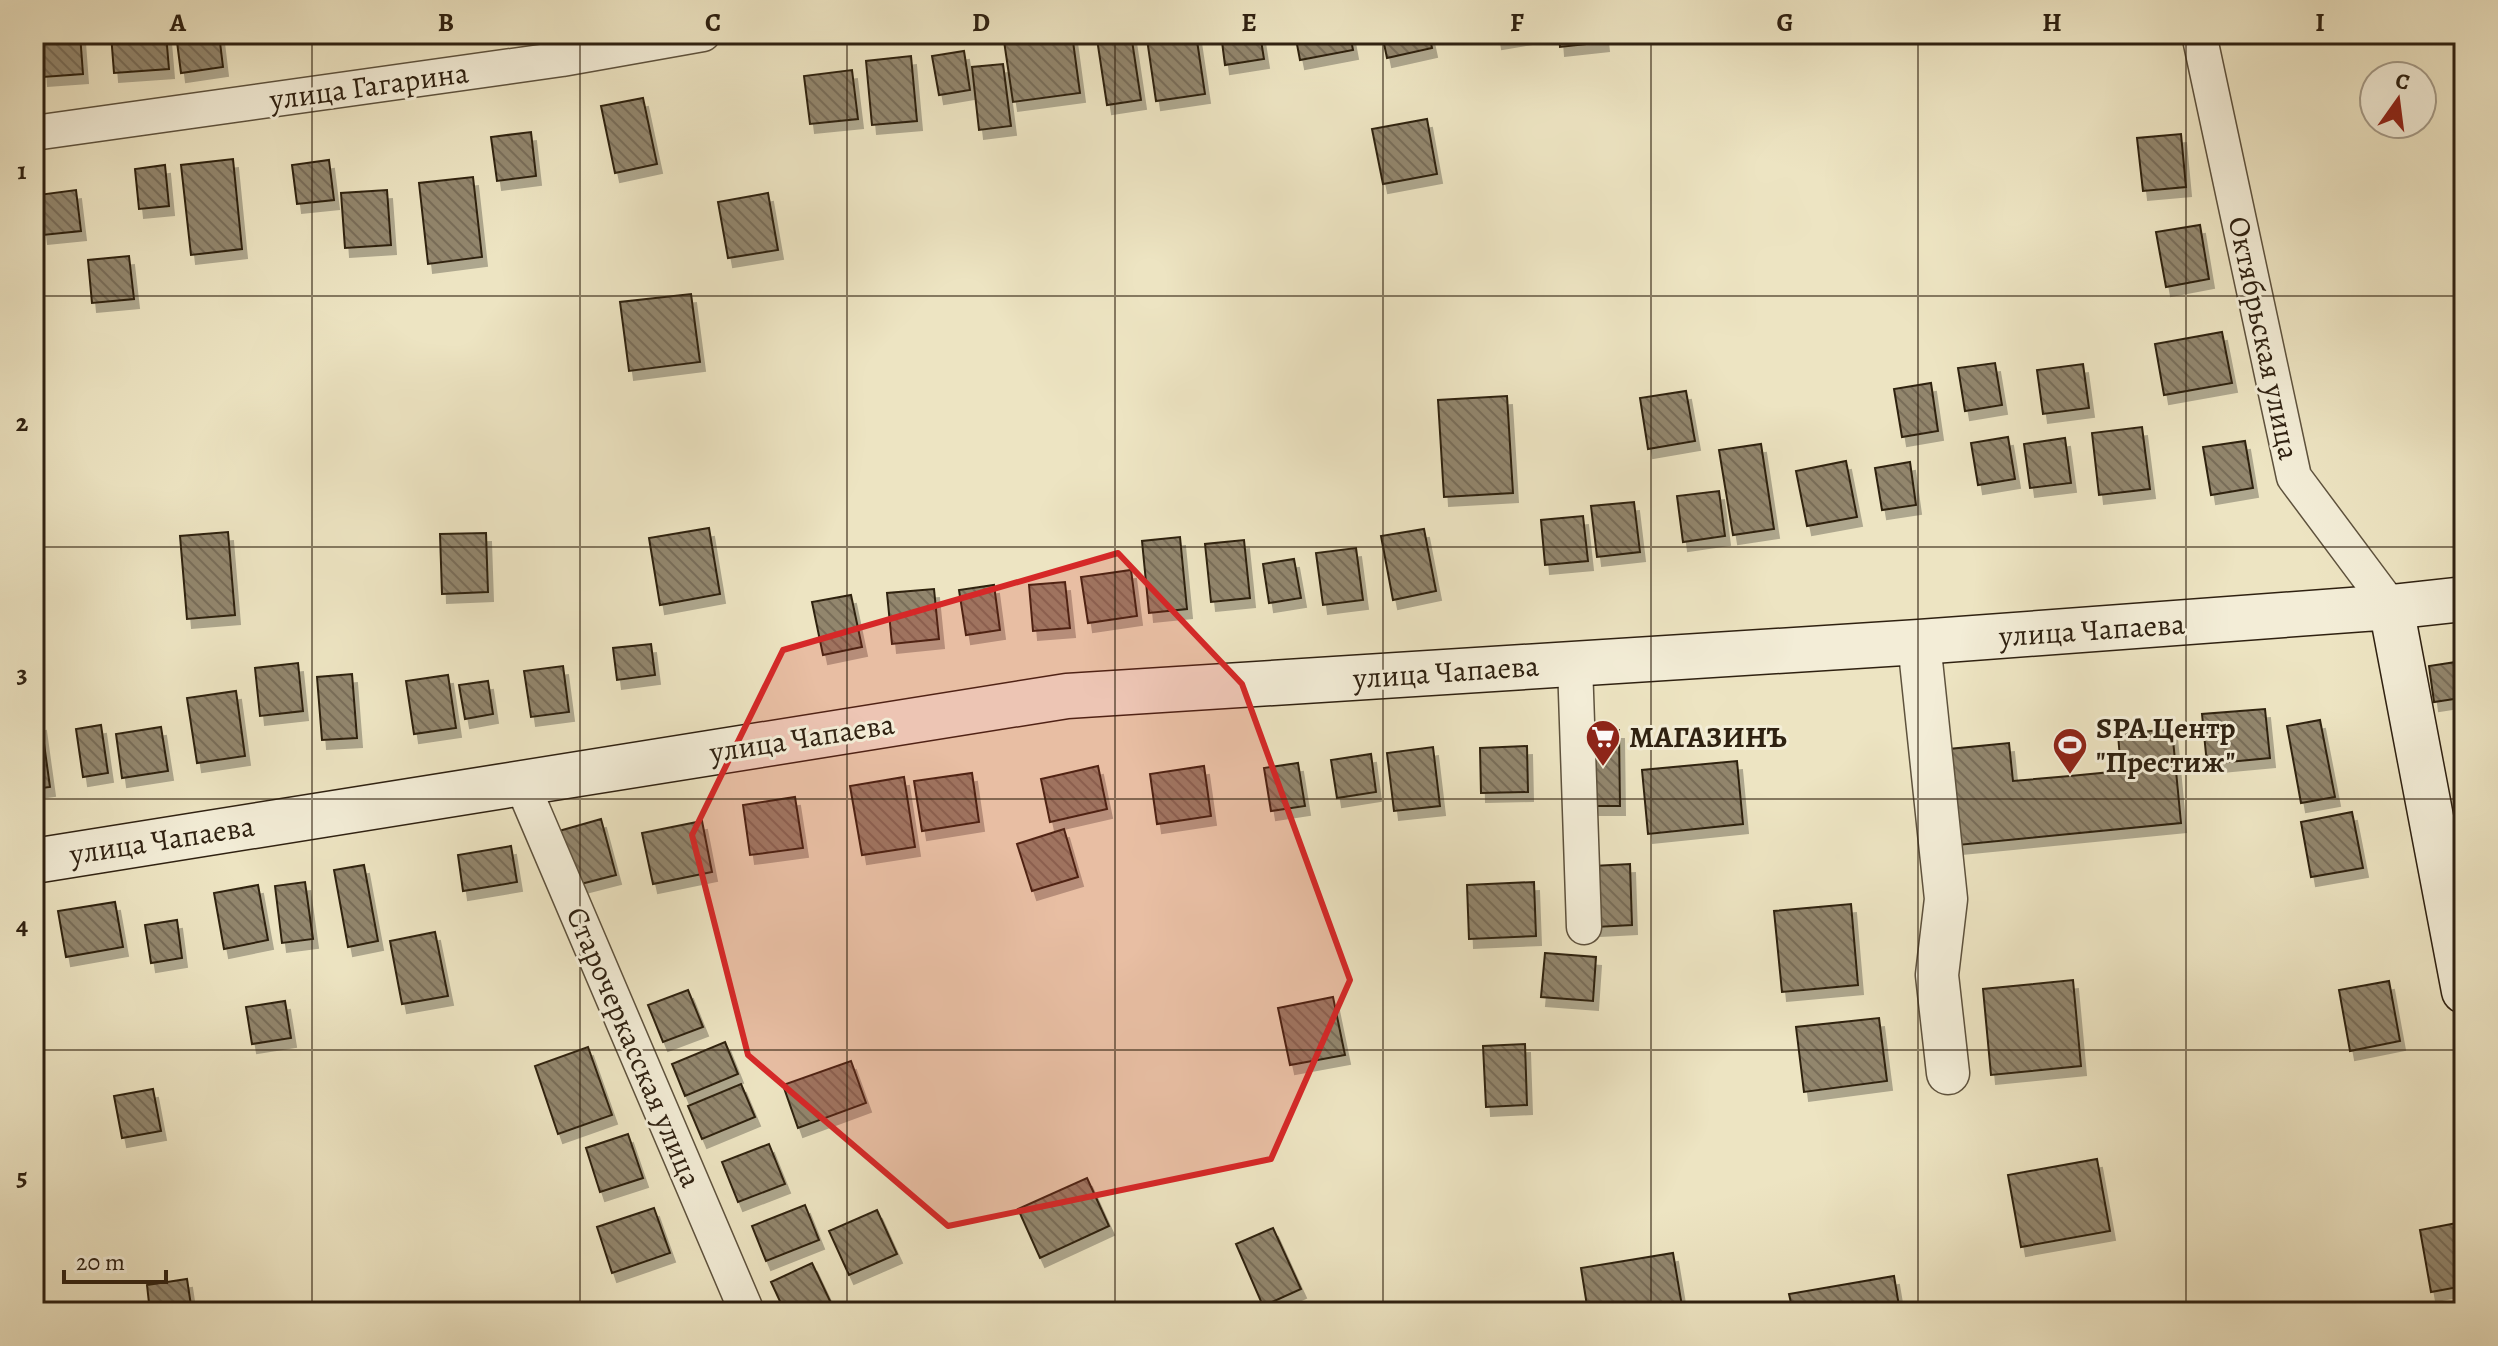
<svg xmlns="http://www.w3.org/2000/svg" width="2498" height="1346" viewBox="0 0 2498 1346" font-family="Alegreya,serif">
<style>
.building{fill:url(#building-back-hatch);stroke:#2f2111;stroke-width:2;filter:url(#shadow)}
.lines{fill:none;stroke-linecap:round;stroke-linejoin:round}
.minor-casing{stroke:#5e523d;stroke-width:37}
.tertiary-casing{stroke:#5e523d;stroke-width:45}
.secondary-casing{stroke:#2f2111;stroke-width:47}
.minor{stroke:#f3edd7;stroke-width:34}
.tertiary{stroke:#f3edd7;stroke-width:42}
.secondary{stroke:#f3edd7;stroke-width:44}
.marked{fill:#d62828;fill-opacity:0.2;stroke:#d62828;stroke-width:6;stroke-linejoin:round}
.grid{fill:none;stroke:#2f2111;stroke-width:2;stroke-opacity:0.55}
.labels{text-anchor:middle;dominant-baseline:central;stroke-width:6;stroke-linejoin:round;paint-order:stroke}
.street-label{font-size:30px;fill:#2f2111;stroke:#f3edd7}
.poi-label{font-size:30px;font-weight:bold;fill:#2f2111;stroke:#f3edd7;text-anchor:start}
.neatline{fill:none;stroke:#2f2111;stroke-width:3}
.grid-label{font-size:26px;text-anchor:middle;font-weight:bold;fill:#2f2111}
</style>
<defs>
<pattern id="building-back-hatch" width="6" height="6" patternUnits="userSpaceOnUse" patternTransform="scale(2)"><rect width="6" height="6" fill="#92866d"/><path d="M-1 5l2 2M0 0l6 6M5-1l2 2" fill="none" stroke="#786d58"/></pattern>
<filter id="shadow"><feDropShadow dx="5" dy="9" stdDeviation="0" flood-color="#0004"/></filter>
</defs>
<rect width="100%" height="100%" fill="#ede4c2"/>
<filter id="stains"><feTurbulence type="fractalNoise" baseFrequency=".0025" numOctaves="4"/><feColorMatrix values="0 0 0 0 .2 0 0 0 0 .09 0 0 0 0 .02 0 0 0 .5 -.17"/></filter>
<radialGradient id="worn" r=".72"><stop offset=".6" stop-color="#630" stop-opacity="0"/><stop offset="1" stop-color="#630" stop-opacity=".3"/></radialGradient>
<!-- building -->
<path class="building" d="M40,34H80L83,74L43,77Z
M111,34H166L169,69L114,73Z
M176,34H219L223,67L181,73Z
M1054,34H1072L1080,93L1013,102L1004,41Z
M1131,34L1141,100L1107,105L1097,39Z
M1178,34H1196L1205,94L1156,101L1147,39Z
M1221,34H1260L1264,59L1225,65Z
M1295,34H1350L1353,50L1300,60Z
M1382,34H1429L1432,48L1387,58Z
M1496,34H1534L1497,40Z
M1559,34H1603L1604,42L1560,47Z
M964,51L970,90L939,95L932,56Z
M911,56L917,121L872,125L866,61Z
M1003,64L1011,126L979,130L972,67Z
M852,70L858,119L810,124L804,76Z
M643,98L657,164L615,173L601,106Z
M1427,119L1437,174L1383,184L1372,129Z
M531,132L536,176L497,181L491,137Z
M2181,134L2186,187L2143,191L2137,138Z
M233,159L242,249L191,255L181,165Z
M329,160L334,200L297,204L292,165Z
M165,165L169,206L139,209L135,169Z
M473,177L482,257L428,264L419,183Z
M76,190L81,231L43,235L38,195Z
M387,190L391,245L345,248L341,193Z
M768,193L778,250L728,258L718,202Z
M2200,225L2209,279L2166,287L2156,232Z
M129,256L134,299L92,303L88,260Z
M691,294L700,362L629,371L620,302Z
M2222,332L2232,383L2164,395L2155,344Z
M1995,363L2002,405L1965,411L1958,368Z
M2083,364L2089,408L2043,414L2037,370Z
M1931,383L1938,431L1902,437L1894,389Z
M1686,391L1695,441L1648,449L1640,398Z
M1507,396L1513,493L1444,497L1438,400Z
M2142,427L2150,489L2099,495L2092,433Z
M2008,437L2015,479L1978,485L1971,443Z
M2065,438L2071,483L2030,488L2024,444Z
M2245,441L2253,488L2211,495L2203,447Z
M1761,444L1774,529L1733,535L1719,450Z
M1846,461L1857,517L1807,526L1796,471Z
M1910,462L1916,505L1882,510L1875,468Z
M1719,491L1725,536L1683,542L1677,496Z
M1634,502L1640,552L1597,557L1591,506Z
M1583,516L1588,561L1545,565L1541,520Z
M709,528L720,594L660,605L649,538Z
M1424,529L1436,591L1393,600L1381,536Z
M228,532L235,615L187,619L180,536Z
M486,533L488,592L442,594L440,534Z
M1180,537L1187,609L1149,613L1142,541Z
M1244,540L1250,598L1211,602L1205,544Z
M1356,548L1363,600L1323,605L1316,553Z
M1294,559L1301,598L1269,603L1263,564Z
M1131,570L1137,616L1088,623L1081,577Z
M1065,582L1070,628L1033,631L1029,585Z
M994,585L1000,630L966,635L959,590Z
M934,589L939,639L892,644L887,593Z
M851,595L862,647L823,655L812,602Z
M651,644L655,675L617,680L613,648Z
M2456,662L2461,698L2434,702L2429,666Z
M298,663L303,711L260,716L255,668Z
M563,666L569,712L531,717L524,671Z
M352,674L357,738L322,740L317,677Z
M448,675L456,728L414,734L406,681Z
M488,681L493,714L465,719L459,685Z
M236,691L245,756L197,763L187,698Z
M2265,709L2270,758L2207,764L2202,714Z
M2320,720L2335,797L2301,803L2287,726Z
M41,722L50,787L34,789V723Z
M101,725L108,773L83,777L76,729Z
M161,727L168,771L122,778L116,734Z
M2172,729L2181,823L1958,845L1949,749L2009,743L2013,781L2070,776L2121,771L2118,734Z
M1585,730H1619L1620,806H1586Z
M1527,746L1528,792L1481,793L1480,748Z
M1433,747L1440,806L1394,811L1387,753Z
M1371,754L1376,792L1337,798L1331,760Z
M1737,761L1743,824L1648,834L1642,770Z
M1298,763L1305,806L1271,811L1264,768Z
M1098,766L1107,809L1050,822L1041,779Z
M1204,766L1211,816L1157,824L1150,774Z
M972,773L979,822L922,831L914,781Z
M904,777L915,847L862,855L850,786Z
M795,797L803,848L750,855L743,805Z
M2352,812L2363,868L2311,877L2301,822Z
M601,819L616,875L573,886L559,831Z
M702,821L712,872L653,884L642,833Z
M1064,829L1078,877L1032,891L1017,844Z
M511,846L517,882L463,891L458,855Z
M1630,864L1632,925L1596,927L1593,866Z
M364,865L378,941L348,947L334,870Z
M305,882L313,939L282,943L275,886Z
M1534,882L1536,936L1469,939L1467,885Z
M258,885L268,940L224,949L214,893Z
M115,902L123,947L66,957L58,911Z
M1851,904L1858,985L1782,992L1774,911Z
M177,920L182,958L151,963L145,925Z
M435,932L448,996L402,1004L390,941Z
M1545,953L1596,957L1593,1001L1541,997Z
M2073,980L2081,1066L1991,1075L1983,989Z
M2389,981L2400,1041L2350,1051L2339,990Z
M688,990L703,1027L663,1042L648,1005Z
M1333,997L1345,1055L1290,1065L1278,1008Z
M285,1001L291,1038L252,1044L246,1007Z
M1879,1018L1887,1081L1804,1092L1796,1027Z
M725,1042L738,1074L685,1096L672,1064Z
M1525,1044L1527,1105L1486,1107L1483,1046Z
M588,1047L612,1115L558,1134L535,1066Z
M851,1061L866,1103L798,1128L783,1085Z
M741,1084L755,1117L702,1139L688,1106Z
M153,1089L161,1131L122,1138L114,1096Z
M628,1134L643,1178L600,1192L586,1148Z
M769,1144L785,1184L738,1202L722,1162Z
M2097,1159L2110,1231L2021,1247L2008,1175Z
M1087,1178L1109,1226L1040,1258L1018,1209Z
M805,1205L819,1240L766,1261L752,1226Z
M654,1208L670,1253L612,1273L597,1227Z
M877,1210L897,1254L849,1275L829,1231Z
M2462,1222L2464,1286L2431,1292L2420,1230Z
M1273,1228L1301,1289L1263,1306L1236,1244Z
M1673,1253L1683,1312H1588L1581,1268Z
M812,1263L831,1303L813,1312H785L771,1282Z
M1894,1276L1900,1312H1793L1789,1294Z
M187,1279L192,1312H150L147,1285Z"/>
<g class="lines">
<!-- minor casing -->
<g class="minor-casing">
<path id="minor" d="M2199,34L2294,477L2391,607
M34,133L562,59L703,34
M1575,664L1584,927
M521,782L747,1312"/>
</g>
<!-- tertiary casing -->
<g class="tertiary-casing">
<path id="tertiary" d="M1919,642L1946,899L1937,975L1948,1073"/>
</g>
<!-- secondary casing -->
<g class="secondary-casing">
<path id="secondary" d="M2391,607L2464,991
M34,861L1067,696L1919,642L2391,607L2464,599"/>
</g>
<!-- minor -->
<use href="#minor" class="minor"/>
<!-- tertiary -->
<use href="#tertiary" class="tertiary"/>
<!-- secondary -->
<use href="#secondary" class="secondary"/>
</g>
<!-- marked area -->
<path class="marked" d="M1118,553L1242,684L1350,980L1271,1159L948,1226L748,1055L692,835L783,650Z"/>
<!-- grid -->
<path class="grid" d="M312,34V1312M580,34V1312M847,34V1312M1115,34V1312M1383,34V1312M1651,34V1312M1918,34V1312M2186,34V1312M34,296H2464M34,547H2464M34,799H2464M34,1050H2464"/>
<!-- icons -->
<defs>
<g id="supermarket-pin" transform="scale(1.8)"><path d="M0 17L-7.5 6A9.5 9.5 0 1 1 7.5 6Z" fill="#8f2418" stroke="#f3edd7"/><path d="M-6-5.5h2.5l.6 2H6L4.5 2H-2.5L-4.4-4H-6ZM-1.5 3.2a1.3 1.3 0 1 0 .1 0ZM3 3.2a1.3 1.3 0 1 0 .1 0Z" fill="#fff"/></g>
<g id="stadium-pin" transform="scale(1.8)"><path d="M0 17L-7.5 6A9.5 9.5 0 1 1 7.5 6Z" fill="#8f2418" stroke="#f3edd7"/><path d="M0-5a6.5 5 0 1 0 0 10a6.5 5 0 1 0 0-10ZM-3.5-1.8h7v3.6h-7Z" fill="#fff"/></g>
</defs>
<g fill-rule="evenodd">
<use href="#supermarket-pin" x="1603" y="737"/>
<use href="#stadium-pin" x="2070" y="745"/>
</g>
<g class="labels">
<!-- street labels -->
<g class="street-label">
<text transform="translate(369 86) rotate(-8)">улица Гагарина</text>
<text transform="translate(2264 338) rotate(78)">Октябрьская улица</text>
<text transform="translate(2092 630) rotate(-4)">улица Чапаева</text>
<text transform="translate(1446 672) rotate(-4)">улица Чапаева</text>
<text transform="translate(802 738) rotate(-9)">улица Чапаева</text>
<text transform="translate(162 840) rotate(-9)">улица Чапаева</text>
<text transform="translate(634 1047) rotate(67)">Старочеркасская улица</text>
</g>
<!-- poi labels -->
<g class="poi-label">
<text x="2096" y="728">SPA Центр<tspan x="2096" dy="34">"Престиж"</tspan></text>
<text x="1629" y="737">МАГАЗИНЪ</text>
</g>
</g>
<!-- margin -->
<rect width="2498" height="1346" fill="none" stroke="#ede4c2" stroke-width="88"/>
<!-- north arrow -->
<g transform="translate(2398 100) rotate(14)"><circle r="38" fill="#f3edd7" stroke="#a59b88" stroke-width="2"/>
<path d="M0-6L14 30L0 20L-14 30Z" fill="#8f2418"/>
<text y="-12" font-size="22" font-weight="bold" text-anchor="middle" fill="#2f2111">С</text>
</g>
<!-- scale -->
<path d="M64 1270v12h102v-12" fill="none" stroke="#2f2111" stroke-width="4"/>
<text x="76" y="1270" font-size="24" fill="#2f2111" stroke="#f3edd7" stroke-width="6" paint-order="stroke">20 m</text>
<rect x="44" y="44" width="2410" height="1258" class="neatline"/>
<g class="grid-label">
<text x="178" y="31">A</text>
<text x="446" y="31">B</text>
<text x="713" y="31">C</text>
<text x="981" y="31">D</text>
<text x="1249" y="31">E</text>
<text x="1517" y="31">F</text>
<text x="1785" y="31">G</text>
<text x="2052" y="31">H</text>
<text x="2320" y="31">I</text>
<text x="22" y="179">1</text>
<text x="22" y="431">2</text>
<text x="22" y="682">3</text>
<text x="22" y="934">4</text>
<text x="22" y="1185">5</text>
</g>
<rect width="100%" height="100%" filter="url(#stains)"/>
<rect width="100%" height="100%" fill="url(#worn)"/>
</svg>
